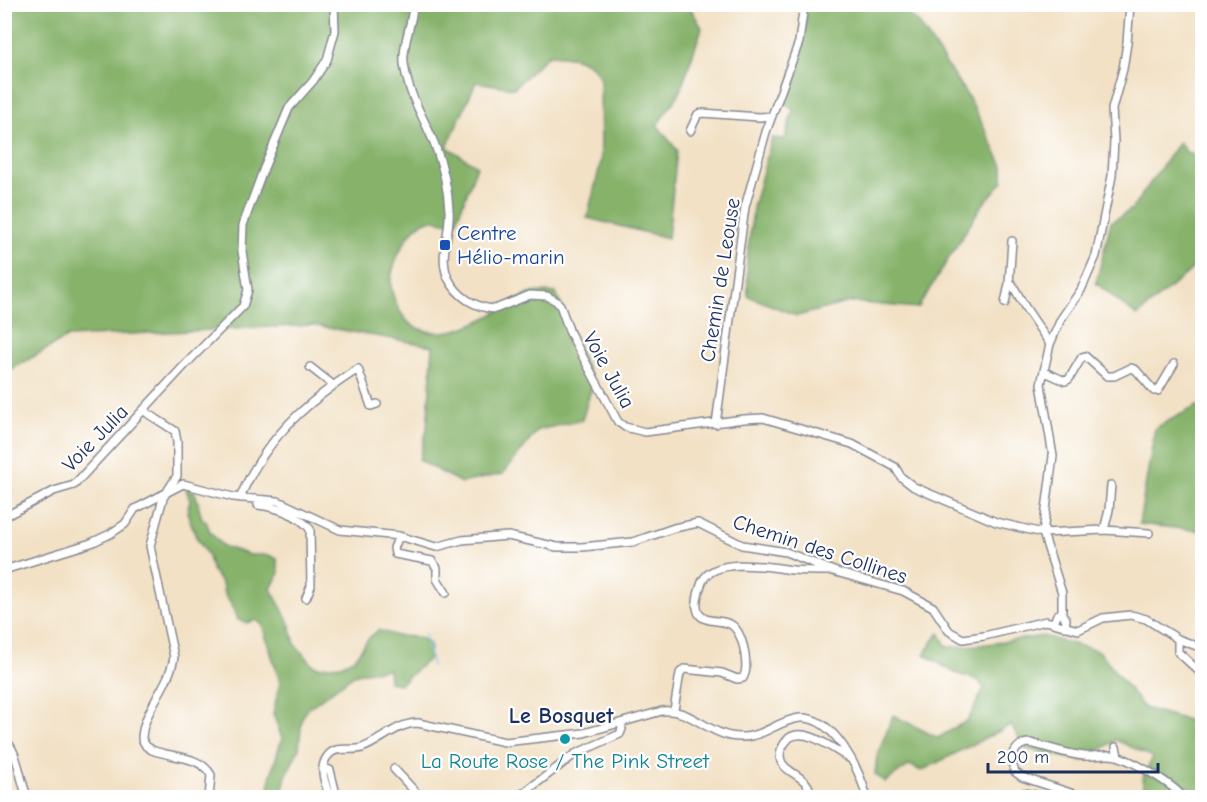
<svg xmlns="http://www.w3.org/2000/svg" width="1207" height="802" viewBox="0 0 1207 802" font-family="'Comic Neue',sans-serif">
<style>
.forest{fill:#86b26a;stroke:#507064;stroke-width:1.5}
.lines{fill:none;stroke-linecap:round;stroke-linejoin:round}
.stream{stroke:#77bfef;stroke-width:1.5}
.street-casing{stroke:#868892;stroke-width:10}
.street{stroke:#fff;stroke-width:7}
.transit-dot{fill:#1a4fb4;stroke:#fff;stroke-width:2}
.culture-dot{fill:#0f9aa8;stroke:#fff;stroke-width:2}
.labels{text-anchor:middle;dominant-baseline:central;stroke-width:4.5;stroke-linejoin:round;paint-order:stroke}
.transit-label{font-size:21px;fill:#164399;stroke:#fff;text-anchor:start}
.street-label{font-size:21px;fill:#1b2f5e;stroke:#fff}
.culture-label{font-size:21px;fill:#0d838f;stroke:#fff}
.neighbourhood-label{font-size:22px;font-weight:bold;fill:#1b2f5e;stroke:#fff}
</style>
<rect width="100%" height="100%" fill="#fff"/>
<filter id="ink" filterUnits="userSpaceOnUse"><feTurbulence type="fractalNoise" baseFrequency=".0167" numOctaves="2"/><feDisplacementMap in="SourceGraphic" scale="12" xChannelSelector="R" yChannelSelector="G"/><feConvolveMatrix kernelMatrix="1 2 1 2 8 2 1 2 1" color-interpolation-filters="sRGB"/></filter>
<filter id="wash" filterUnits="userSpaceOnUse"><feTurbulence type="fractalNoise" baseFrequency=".008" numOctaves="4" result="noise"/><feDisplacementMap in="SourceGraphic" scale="24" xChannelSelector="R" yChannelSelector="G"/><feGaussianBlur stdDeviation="1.35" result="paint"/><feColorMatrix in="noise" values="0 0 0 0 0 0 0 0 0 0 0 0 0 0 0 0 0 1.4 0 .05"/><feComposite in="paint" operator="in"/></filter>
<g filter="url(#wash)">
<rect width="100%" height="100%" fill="#f2e1c5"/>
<!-- forest -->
<path class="forest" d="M688,4L702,28L679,94L657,125L677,150L668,238L587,218L601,162L600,78C590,56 569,57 548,55L514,88L476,82L447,147L477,166L455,225C448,223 440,220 432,220C410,220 389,267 391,286C393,301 403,322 417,328C449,342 486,318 513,303C519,300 526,294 533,293C540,291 549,293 556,293L593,383L582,420L538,430L503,474L461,483L419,460L427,429L433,346L313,325L68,337L5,373V5Z
M807,5H896L918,22L970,100L1003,166V181L980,208L918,308L850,302L797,316L748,296L747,259L753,208L772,138L785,139L793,110L783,101L803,44Z
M1179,142L1187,153L1202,155V254L1192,269L1137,316L1096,283L1111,222L1132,209Z
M1197,406H1202V531L1139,524L1155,428Z
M186,489L193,490L196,495L202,519L206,521L210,532L223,546L250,555H269L277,559L279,573L271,589L289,622L295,644L313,665L319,667L341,665L355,658L368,639L378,630L397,636L419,637L430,644L429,659L400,684L389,682L388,669L364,672L354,675L307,709L302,718L299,748L286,776L281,797H269L270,778L282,738L273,714L280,682L262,624L255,620L247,623L238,620L231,604L224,594L222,584L212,570L207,554L196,537L187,512L190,501Z
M939,633L947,647L980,645L1043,636L1099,651L1144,708L1202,724V797H1146L1142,779L1153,757L1116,740L1083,761L1026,749L1011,725L921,771L910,765L885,782L875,774L877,756L893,715L938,738L968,720L984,688L978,680L955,673L924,654Z"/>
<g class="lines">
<!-- stream -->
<path class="stream" d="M425,633L432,666"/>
</g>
</g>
<g filter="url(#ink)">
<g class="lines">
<!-- street casing -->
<g class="street-casing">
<path id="street" d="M413,4C413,24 402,43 404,63C408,97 425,118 436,148C443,167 448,190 449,210C451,233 438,255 448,278C457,296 475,308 495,309L530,295L547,296L556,301L560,305L570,333L618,422L625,427L645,432L744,419L763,418L852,444L895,467L901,477L914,487L996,522L1043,533L1104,530L1109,510L1111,485
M690,131L698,114L702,113L759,117L772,116
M1009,284H1012L1025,307L1050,344
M1005,303L1009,284L1012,241
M310,367L333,385
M1045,372L1065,381L1069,379L1082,357L1085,356L1107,376H1114L1131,368L1136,370L1154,391H1158L1174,364
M144,411L175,431L177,442V476L163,498L150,546L174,657C170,685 142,712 142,739L146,746L152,750C171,758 200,755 211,775L209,798
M716,424L745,207L766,132L799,42L804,4
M240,498C264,440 306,402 358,369L371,406L377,404
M257,499L258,505C276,507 298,514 310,529L311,586L306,598
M4,517L54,491L74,485L184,366L243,306L248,290L242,251L243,225L264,168L289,108L313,81L327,60L335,31L334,4
M1104,530L1149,533
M399,536L394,548L395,554L432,561L437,568V579L446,593
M4,570L91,543L110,534L125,524L135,509L183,484L233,497L278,501L340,530L399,536L436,547L462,540L508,536L557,547H582L633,542L674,528L698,523L742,545L786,552L836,572L903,591L933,607L949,631L963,639L984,636L1046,621L1078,630L1103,618L1131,615L1146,619L1178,639L1202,648
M1062,613V593L1043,533L1053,456L1041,384L1050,344L1061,319L1081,290L1096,256L1112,176L1114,141L1112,109L1123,69L1127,43L1130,4
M1054,622L1057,615L1061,613L1066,619L1065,627
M1178,639V652L1202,674
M674,710L680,673L684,669L722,673L737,679L743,678C747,671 746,663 745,655C744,646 740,632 733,626C726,620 715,622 706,619C691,614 698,593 702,582C714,556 770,567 793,570C805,571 818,571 830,571
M4,739C19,751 19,780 28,798
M1116,747L1118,756
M323,768L330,770L337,798
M394,769L421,798
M30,798L34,796L39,798
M330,798C326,785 318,769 327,757C336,744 350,752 362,748C381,741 397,723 418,723L505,742L584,733L662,711C689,708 705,731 730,736C761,742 774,721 800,718C834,715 860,771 867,798
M517,798L575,754L620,734L622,729L621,723
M809,798C816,773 773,775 781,750C783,745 785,742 789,738C806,726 834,750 849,758
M1014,798L1024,793L1052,798
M1086,798L1022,777L1015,772C1009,759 1014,743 1030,743C1048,747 1066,754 1084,756C1095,757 1106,753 1117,756C1133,761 1173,784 1184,798"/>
</g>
<!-- street -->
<use href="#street" class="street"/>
</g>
</g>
<!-- markers -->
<rect class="transit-dot" x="439" y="239" width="12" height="12" rx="3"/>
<circle class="culture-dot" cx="565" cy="739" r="6"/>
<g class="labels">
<!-- transit labels -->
<g class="transit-label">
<text x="457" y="233">Centre<tspan x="457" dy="24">Hélio-marin</tspan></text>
</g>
<!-- street labels -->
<g class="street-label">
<text transform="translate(720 280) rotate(-81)">Chemin de Leouse</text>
<text transform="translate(609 370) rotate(61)">Voie Julia</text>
<text transform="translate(95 438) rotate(-46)">Voie Julia</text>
<text transform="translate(820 549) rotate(18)">Chemin des Collines</text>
</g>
<!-- culture labels -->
<g class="culture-label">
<text x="565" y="761">La Route Rose / The Pink Street</text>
</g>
<!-- neighbourhood labels -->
<g class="neighbourhood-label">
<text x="561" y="716">Le Bosquet</text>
</g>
</g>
<!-- margin -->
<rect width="1207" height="802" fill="none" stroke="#fff" stroke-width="24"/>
<!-- scale -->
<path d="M988 763v9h170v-9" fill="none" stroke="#1b2f5e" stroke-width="3"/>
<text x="997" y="763" font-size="18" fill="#1b2f5e" stroke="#ffffff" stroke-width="4.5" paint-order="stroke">200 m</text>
</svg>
